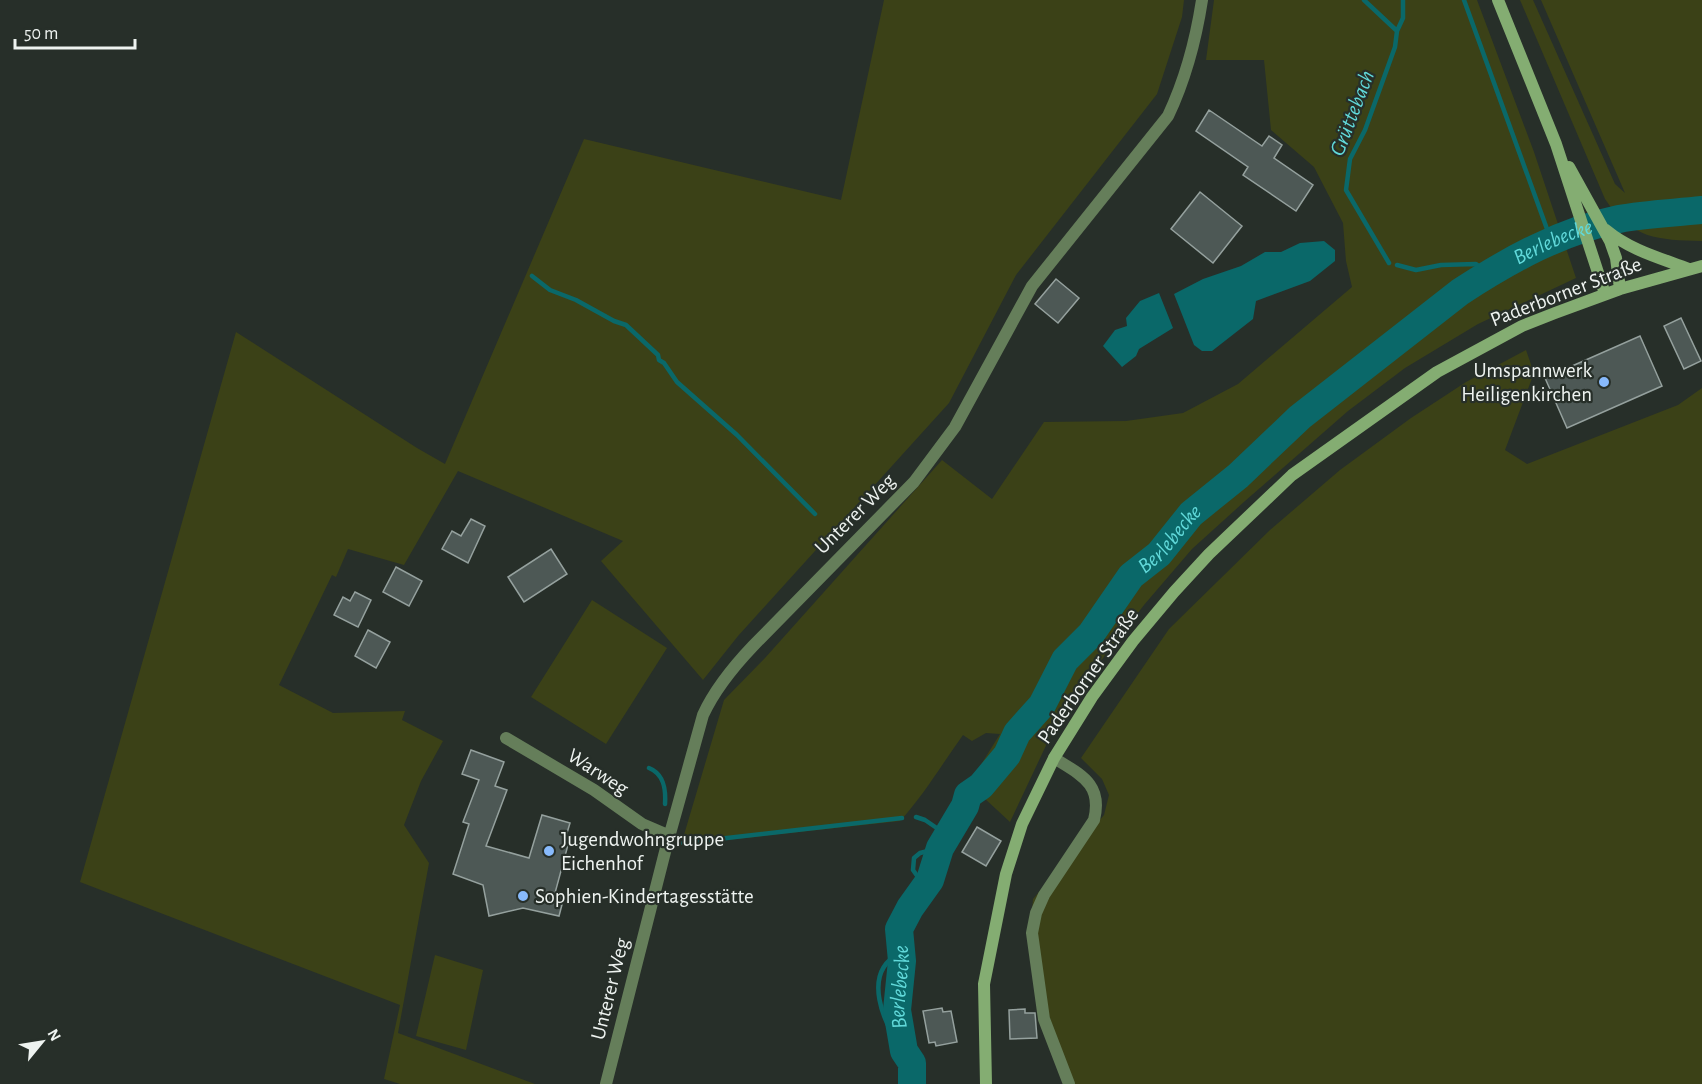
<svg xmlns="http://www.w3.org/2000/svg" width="1702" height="1084" viewBox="0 0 1702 1084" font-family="'Alegreya Sans',sans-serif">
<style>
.green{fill:#3b4117}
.water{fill:#0a6869}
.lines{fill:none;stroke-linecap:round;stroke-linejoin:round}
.stream{stroke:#0a6869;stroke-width:4.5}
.river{stroke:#0a6869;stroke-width:28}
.building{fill:#4d5855;stroke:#95a19e;stroke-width:1.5}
.street{stroke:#657e5a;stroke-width:12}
.secondary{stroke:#84ad72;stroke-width:12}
.poi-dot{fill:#88bafc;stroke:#272f29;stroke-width:2}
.labels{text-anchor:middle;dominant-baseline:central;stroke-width:4.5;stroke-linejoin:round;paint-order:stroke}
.street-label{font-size:21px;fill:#eef3f0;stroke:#272f29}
.poi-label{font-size:21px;fill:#eef3f0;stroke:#272f29;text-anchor:start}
.water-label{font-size:22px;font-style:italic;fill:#61d9da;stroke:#272f29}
</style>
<rect width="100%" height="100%" fill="#272f29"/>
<!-- green -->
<path class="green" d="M884,0H1184L1182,17L1157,94L1016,275L949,403L738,636L703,680L601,561L623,541L458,471L404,565L348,549L336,577L332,575L279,685L333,713L405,711L402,720L443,741L421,781L404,825L429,863L398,1033L535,1084H400L384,1079L400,1005L80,882L236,332L417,448L445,464L584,139L841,200Z
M1214,0H1477L1534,152L1576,278L1478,324L1405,368L1348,411L1245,501L1192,549L1144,605L1090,675L1050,737L1010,822L969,784L1000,734L986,733L972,741L963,735C942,764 924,795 900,821L681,845L724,700L765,658L942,460L992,499L1044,422L1126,421L1183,413L1238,384L1352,287L1346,261L1343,223L1314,167L1271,130L1264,60H1206Z
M1520,0H1533L1615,184L1625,193L1541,0H1702V241C1658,240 1631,239 1605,199Z
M1526,350L1534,373L1505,450L1527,464L1678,405L1702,388V1084H1070L1045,1002L1030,934L1033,899L1104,815L1109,795L1102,779L1081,758L1169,629L1270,530L1340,470L1411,418L1466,382Z
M592,600L667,648L606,744L531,697Z
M435,955L483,970L466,1050L416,1036Z"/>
<!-- water -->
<path class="water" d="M1324,241L1335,250V261L1310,281L1256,301L1253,319L1212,351H1202L1194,345L1174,294L1203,279L1241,266L1265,252H1281L1300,243Z
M1159,293L1173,328L1139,349L1136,356L1122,367L1103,346L1115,330L1127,326L1126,318L1140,301Z"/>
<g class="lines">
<!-- stream -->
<path class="stream" d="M1364,0L1397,31
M1464,0L1551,240
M1389,263L1346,190L1350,159L1365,130L1395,47L1397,31L1403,18V0
M1397,265L1416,270L1441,265L1476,264L1488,273
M532,276L550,290L576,300L614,321L626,325L658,355L659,360L664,363L677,382L737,435L815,514
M649,768C664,774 666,789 665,804
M916,817L925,820L947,835
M683,843L902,818
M925,887L913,870L914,858L920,853L940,848
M900,953C860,973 884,1025 904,1051"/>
<!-- river -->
<path class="river" id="s1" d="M912,1084V1063L904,1051L897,1010L902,961L899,929L910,908L930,880L940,848L965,806L968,795L981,786L1007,755L1017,733L1042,705L1065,660L1091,634L1131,576L1159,554L1191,514L1238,476L1300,417L1460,292C1509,260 1561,231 1619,219C1646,214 1675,213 1702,210"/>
</g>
<!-- building -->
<path class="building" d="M1209,110L1262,146L1269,136L1282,145L1274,158L1313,185L1296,211L1243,175L1248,167L1196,131Z
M1200,192L1242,226L1213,263L1171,229Z
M1056,279L1079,298L1058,323L1035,304Z
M1681,318L1701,361L1684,369L1664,326Z
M1640,336L1662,386L1567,428L1545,378Z
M471,519L485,526L468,563L442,549L452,531L461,536Z
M551,549L567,574L524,602L508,577Z
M396,567L422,581L409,606L383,592Z
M355,592L371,600L358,627L334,615L343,597L350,601Z
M368,630L390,642L376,668L355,656Z
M471,750L504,762L495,786L507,790L486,846L529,858L542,815L570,823L564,843L568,845L555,893L564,897L559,916L523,908L489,916L483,885L453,874L469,824L463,822L479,780L462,774Z
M977,827L1001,841L986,866L962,852Z
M942,1008L943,1012L951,1011L957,1042L936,1046L935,1042L929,1043L923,1011Z
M1025,1009V1013H1035L1037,1038L1010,1039L1009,1010Z"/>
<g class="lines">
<!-- street -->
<path class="street" d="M506,738L594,790L642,824L670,836
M1054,758C1081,775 1103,784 1094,820L1044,895L1036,913L1032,933L1044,1019L1069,1084
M606,1084L666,848L703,715C715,689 733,667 753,646L914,482L955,427L1032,286L1168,116C1185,80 1196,39 1202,0"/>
<!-- secondary -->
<path class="secondary" d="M1498,0L1556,144L1605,294
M1569,167L1610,241L1616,258L1620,289
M1606,230C1630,250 1660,258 1689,269
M986,1084L984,984L1006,874L1022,824L1054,758L1092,697L1133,641L1174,592L1209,554L1292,475L1437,372L1522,326L1555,313L1620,289L1702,266"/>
</g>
<!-- markers -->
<g class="poi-dot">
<circle cx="1604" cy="382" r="6"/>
<circle cx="549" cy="851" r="6"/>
<circle cx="523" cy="896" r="6"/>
</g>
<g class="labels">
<!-- street labels -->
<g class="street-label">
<text transform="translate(1566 292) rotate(-21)">Paderborner Straße</text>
<text transform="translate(855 514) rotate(-45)">Unterer Weg</text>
<text transform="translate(1088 676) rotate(-55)">Paderborner Straße</text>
<text transform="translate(598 772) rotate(33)">Warweg</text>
<text transform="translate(610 989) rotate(-76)">Unterer Weg</text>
</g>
<!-- poi labels -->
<g class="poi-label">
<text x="1592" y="370" text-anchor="end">Umspannwerk<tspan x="1592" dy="24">Heiligenkirchen</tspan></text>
<text x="561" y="839">Jugendwohngruppe<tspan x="561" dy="24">Eichenhof</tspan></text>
<text x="535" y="896">Sophien-Kindertagesstätte</text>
</g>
<!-- water labels -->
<g class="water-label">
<text transform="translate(1352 113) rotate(-69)">Grüttebach</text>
<text stroke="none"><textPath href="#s1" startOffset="1128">Berlebecke</textPath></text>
<text stroke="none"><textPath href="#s1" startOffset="640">Berlebecke</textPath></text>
<text stroke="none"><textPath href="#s1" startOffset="100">Berlebecke</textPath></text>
</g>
</g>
<!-- north arrow -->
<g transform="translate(42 1042) rotate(60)" stroke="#272f29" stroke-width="4.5" paint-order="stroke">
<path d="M0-4.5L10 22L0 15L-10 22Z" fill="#eef3f0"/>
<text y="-9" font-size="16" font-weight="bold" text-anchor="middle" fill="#eef3f0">N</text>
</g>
<!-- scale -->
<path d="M15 39v9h120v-9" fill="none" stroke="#eef3f0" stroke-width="3"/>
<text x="24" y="39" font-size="18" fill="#eef3f0" stroke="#272f29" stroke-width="4.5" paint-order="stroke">50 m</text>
</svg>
